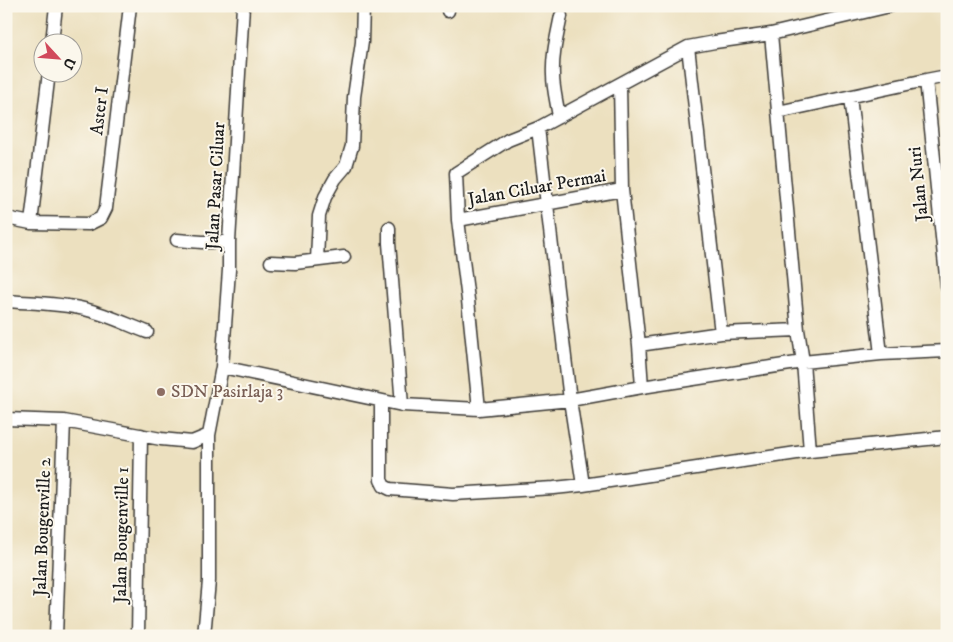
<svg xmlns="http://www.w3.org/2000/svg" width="953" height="642" viewBox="0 0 953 642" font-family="'IM FELL DW Pica',serif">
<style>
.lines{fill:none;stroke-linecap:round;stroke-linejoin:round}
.street-casing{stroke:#3b3934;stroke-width:15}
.street{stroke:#fff;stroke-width:12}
.education-dot{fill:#8d6e63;stroke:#fbf7ec;stroke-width:2}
.labels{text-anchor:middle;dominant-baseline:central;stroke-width:4;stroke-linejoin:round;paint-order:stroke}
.street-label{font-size:18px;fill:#1c1c1c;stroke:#fbf7ec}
.education-label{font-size:18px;fill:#785e54;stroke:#fbf7ec;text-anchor:start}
</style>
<rect width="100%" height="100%" fill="#fbf7ec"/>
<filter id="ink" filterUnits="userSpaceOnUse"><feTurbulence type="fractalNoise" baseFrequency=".02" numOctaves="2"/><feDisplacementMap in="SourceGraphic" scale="10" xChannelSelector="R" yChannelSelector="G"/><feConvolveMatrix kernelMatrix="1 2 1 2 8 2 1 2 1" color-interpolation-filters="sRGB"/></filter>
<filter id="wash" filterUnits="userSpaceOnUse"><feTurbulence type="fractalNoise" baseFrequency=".0096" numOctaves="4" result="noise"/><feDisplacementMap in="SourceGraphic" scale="20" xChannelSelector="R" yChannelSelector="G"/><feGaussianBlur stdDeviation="1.12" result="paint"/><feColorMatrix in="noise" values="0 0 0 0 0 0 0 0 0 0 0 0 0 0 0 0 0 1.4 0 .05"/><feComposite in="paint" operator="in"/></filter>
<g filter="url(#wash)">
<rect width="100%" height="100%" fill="#ece0bf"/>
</g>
<g filter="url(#ink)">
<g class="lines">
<!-- street casing -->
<g class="street-casing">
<path id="street" d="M448,6V11
M771,34L798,330L803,362L810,451
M52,42L56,6
M688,47L721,333
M926,80L947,286
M620,85L622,190L639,345L642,387
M850,97L881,354
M778,112L926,80L947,76
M559,117C557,103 553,89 553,75C552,55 557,36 561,16
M538,128L570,400L583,485
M6,218L31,223L89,224L101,218L106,208L130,6
M458,220L622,190
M31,223L49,72
M389,228V243L402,405
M177,240L202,242H229
M317,260L319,216L325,197L335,179L346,166L352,146L354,97L362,42L363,6
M271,262L295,263L344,257
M6,301C32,303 59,303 84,309C106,314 126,324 147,332
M639,345L721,333L798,330
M222,367L402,405L479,409L570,400L642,387L803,362L881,354L947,351
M381,401V480L384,486L390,489L453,494L554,488L583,485L810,451L947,437
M479,409L468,300L458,220L456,173L508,140L538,128L688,47L715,42L771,34L890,6
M6,419L64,421L161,439L192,442L209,435
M56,636L64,421
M138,636L141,435
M204,636L209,581V435L222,367L229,270V242L243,6"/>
</g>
<!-- street -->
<use href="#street" class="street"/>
</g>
</g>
<!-- markers -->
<circle class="education-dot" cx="161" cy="392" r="5"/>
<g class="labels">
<!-- street labels -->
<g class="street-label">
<text transform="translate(100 111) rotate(-83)">Aster I</text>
<text transform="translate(919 184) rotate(-96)">Jalan Nuri</text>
<text transform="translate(216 186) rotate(-87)">Jalan Pasar Ciluar</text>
<text transform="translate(537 188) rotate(-10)">Jalan Ciluar Permai</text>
<text transform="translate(43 527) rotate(-88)">Jalan Bougenville 2</text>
<text transform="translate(122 535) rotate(-89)">Jalan Bougenville 1</text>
</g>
<!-- education labels -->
<g class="education-label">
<text x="171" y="392">SDN Pasirlaja 3</text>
</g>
</g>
<!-- margin -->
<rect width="953" height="642" fill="none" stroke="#fbf7ec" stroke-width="25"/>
<!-- north arrow -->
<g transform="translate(58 58) rotate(116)"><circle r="24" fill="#fbf7ec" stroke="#a29f99"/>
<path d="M0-4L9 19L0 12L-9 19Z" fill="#d1495b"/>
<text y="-8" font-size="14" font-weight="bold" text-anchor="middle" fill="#1c1c1c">U</text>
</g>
</svg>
